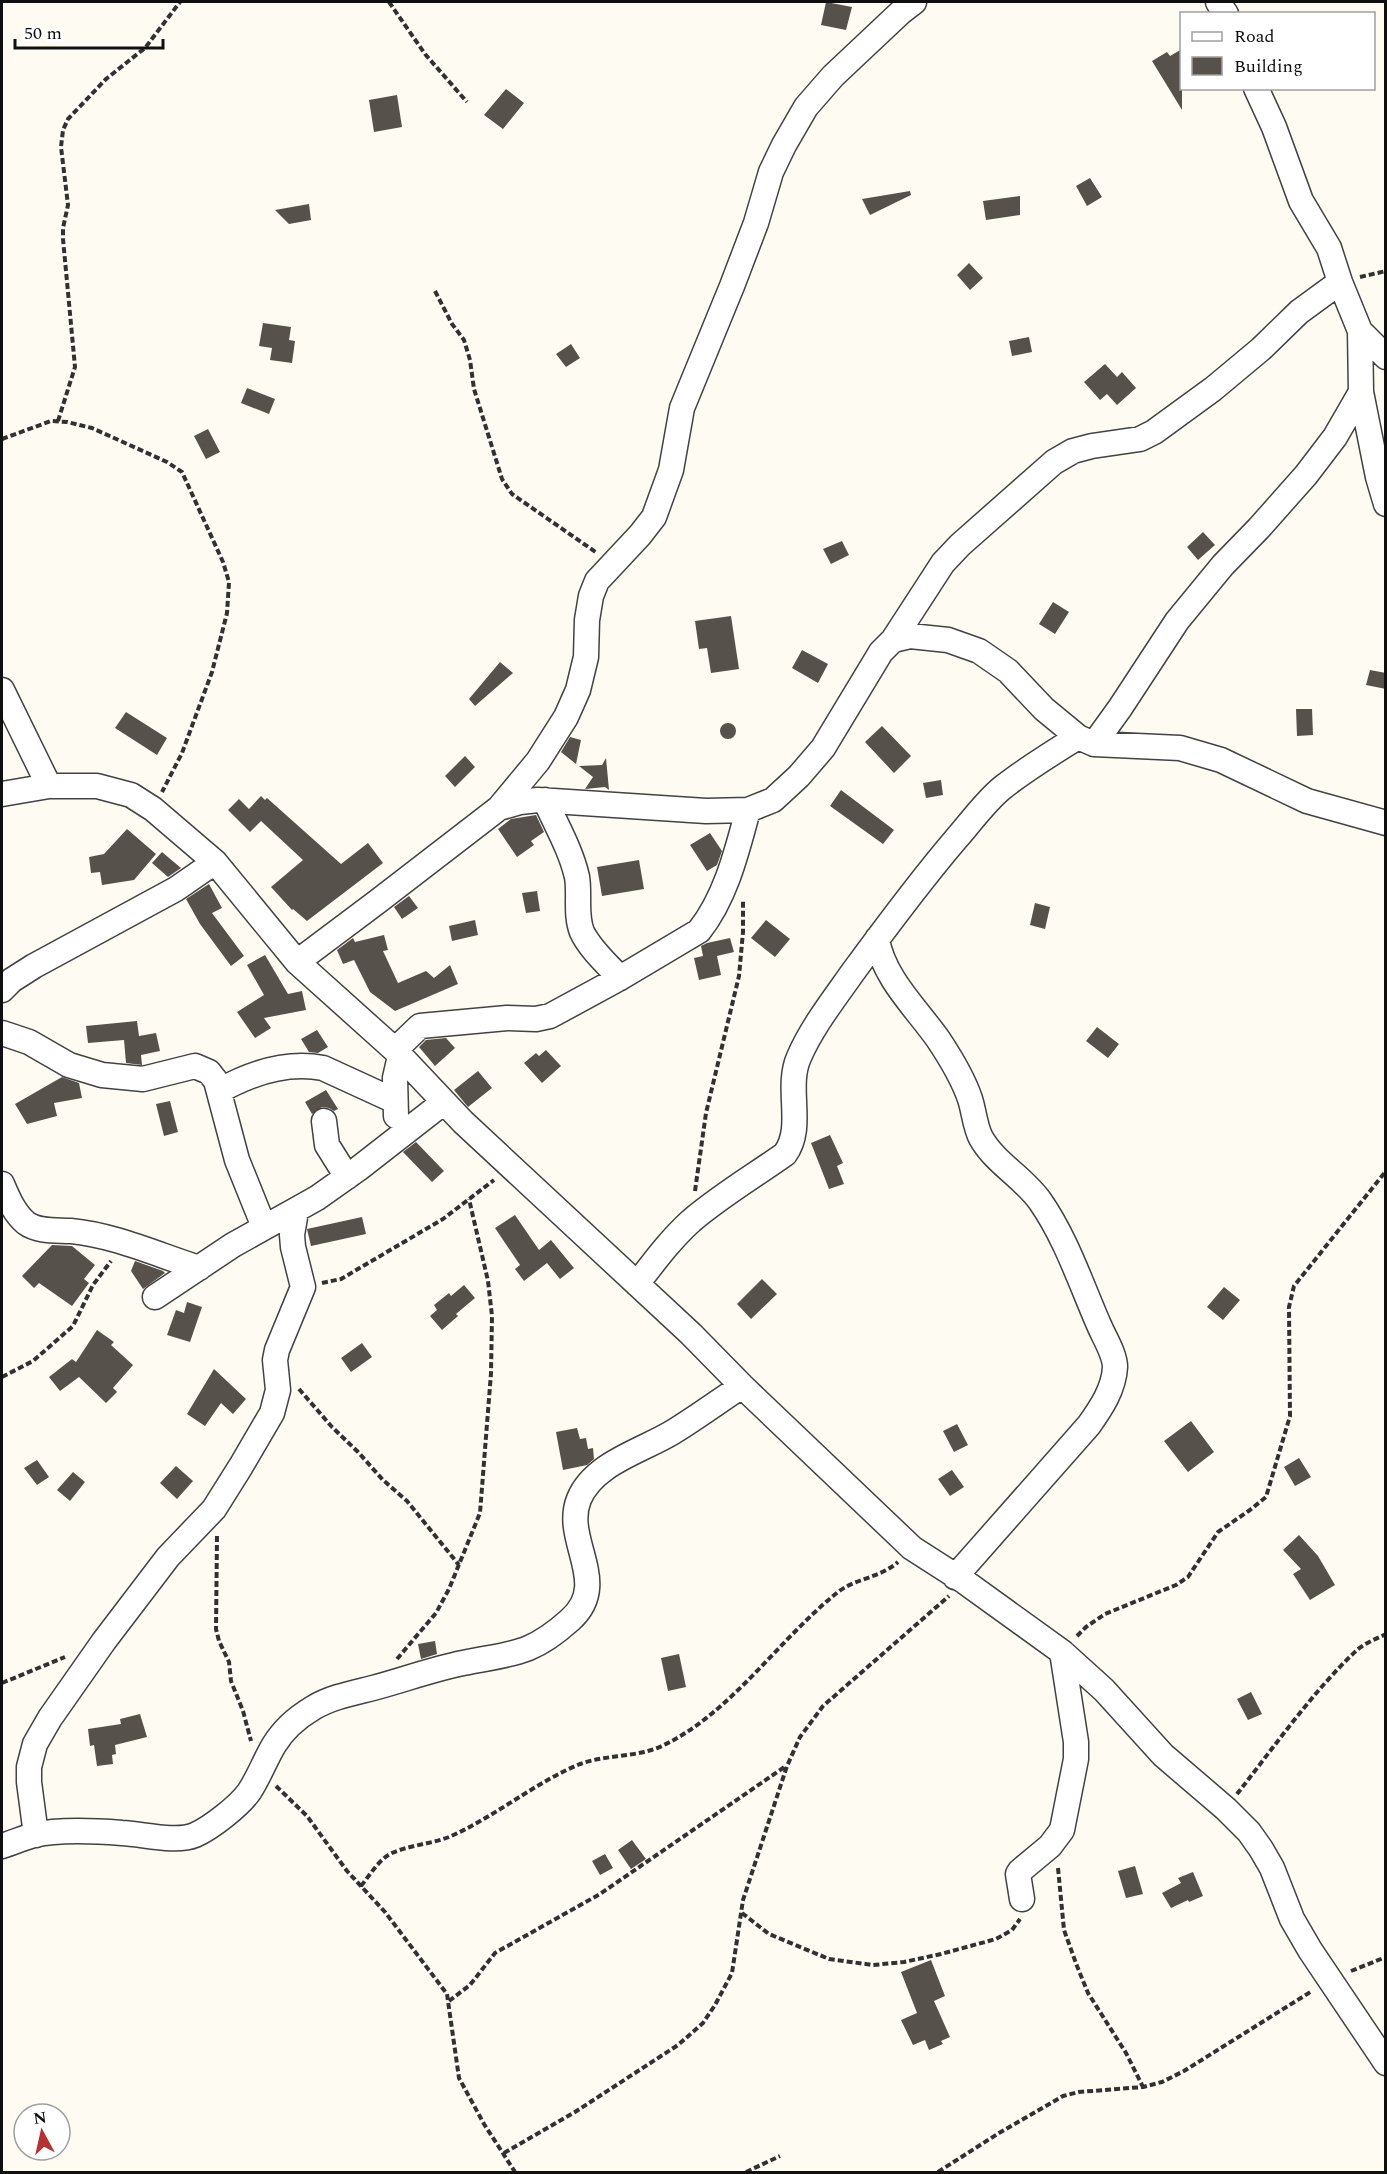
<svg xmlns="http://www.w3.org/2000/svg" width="1387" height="2174" viewBox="0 0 1387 2174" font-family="Spectral,serif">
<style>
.building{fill:#57514c}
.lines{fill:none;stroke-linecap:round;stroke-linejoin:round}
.street-casing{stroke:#424242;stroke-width:27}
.path{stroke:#313131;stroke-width:4;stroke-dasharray:6 3;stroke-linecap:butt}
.street{stroke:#fff;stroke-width:24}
</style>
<rect width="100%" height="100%" fill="#fefcf2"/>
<!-- building -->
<path class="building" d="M826,2L852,7L846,30L821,25Z
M1182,49V110L1152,61L1167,52L1170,56Z
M506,89L524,103L503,129L484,115Z
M397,95L402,127L374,132L369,100Z
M1090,178L1102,197L1087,206L1076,186Z
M910,191L911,195L870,215L862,199Z
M1020,196V215L986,220L983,201Z
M309,204L311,220L289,224L275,210Z
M969,263L983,278L970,290L957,275Z
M263,323L291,327L289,340L295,341L292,363L270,360L272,348L259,346Z
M1029,337L1032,352L1012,356L1009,341Z
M571,344L580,358L566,367L556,354Z
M1105,364L1117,377L1122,372L1136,388L1117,405L1107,394L1100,400L1084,382Z
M247,388L275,399L269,414L241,403Z
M208,429L220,452L206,459L194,436Z
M1203,532L1215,545L1198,560L1187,547Z
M842,541L849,555L831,564L823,549Z
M1053,602L1069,612L1055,634L1039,624Z
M731,616L739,669L711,673L707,648L699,649L695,621Z
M802,650L828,664L818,683L792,668Z
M500,662L513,673L475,706L469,699Z
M1370,670L1386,673V689L1366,685Z
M1296,709H1312L1313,735L1297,736Z
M126,712L167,738L157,755L115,728Z
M720 731a8 8 0 1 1 16 0a8 8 0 1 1-16 0Z
M882,726L911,756L894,773L865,742Z
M570,737L581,740L576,764L561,752Z
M465,756L475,767L455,787L445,776Z
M606,758L609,790L605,787L585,789L593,777L579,766L602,765Z
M941,780L943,795L926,798L923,783Z
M841,790L894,830L883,844L830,806Z
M261,796L265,800L267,798L341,864L368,843L383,863L307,921L293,909L292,910L271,887L303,860L261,821L250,832L228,810L239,799L249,809Z
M536,815L544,832L531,841L534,845L517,857L498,829L511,819Z
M127,829L156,854L134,880L102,885L100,872L91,873L89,857L104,854Z
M710,833L722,851L717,865L707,871L690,845Z
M162,852L181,868L168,877L152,863Z
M639,860L644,889L602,896L597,867Z
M209,884L222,908L212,913L244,956L231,966L200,924L186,899Z
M537,891L540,911L526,913L522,893Z
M409,896L418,908L402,919L394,907Z
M1035,903L1050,907L1045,929L1030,925Z
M475,920L478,935L452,941L449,926Z
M766,920L790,939L775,957L751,938Z
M384,935L388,950L383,951L398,983L426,971L434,978L450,965L458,984L395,1011L370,992L354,960L343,964L337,950L353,938L355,942Z
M730,938L734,952L717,956L721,975L699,980L694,958L703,956L701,946L707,943Z
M265,955L288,994L302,991L306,1010L264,1018L271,1028L255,1038L237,1012L264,995L247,965Z
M137,1021L139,1036L156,1033L160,1051L141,1055L142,1065L126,1063L124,1040L88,1043L86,1026Z
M1097,1027L1119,1044L1108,1058L1086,1041Z
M317,1030L328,1047L318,1053L309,1052L301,1039Z
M446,1038L455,1048L435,1066L419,1047L426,1040Z
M546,1050L561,1066L542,1083L524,1063L536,1053L539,1056Z
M478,1071L492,1088L468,1107L454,1090Z
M62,1077L79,1083L82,1098L54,1103L57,1116L27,1124L15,1104Z
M326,1090L338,1109L334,1111L329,1108L322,1107L312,1114L305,1102Z
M170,1101L178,1132L164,1136L156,1104Z
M830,1135L843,1163L837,1166L844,1184L829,1189L811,1143Z
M416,1142L444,1171L432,1182L403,1152Z
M515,1215L539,1250L551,1240L574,1268L560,1279L547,1263L524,1281L515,1269L520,1265L495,1228Z
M362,1217L366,1234L311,1246L307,1229Z
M52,1245L72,1246L95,1265L84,1279L89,1283L72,1306L39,1283L34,1288L22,1276Z
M135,1261L163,1271L165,1273L143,1289L131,1271Z
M762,1279L777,1294L751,1319L737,1304Z
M464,1285L475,1298L456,1314L458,1316L442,1330L430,1316L437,1310L434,1305L449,1293L451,1296Z
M1224,1287L1240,1300L1223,1320L1207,1307Z
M187,1302L202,1307L190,1342L167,1335L176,1310L184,1313Z
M97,1330L114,1342L111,1345L133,1365L113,1388L117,1392L106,1403L79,1377L60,1391L49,1377L72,1359L76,1362Z
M362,1343L372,1357L351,1372L341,1358Z
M214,1369L246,1399L233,1414L221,1403L205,1426L187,1414Z
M1191,1421L1214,1452L1188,1472L1164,1441Z
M957,1424L968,1445L954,1452L943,1431Z
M577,1428L580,1439L586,1438L588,1449L593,1448L594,1459L587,1465L563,1470L556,1432Z
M1299,1458L1311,1477L1295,1486L1284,1467Z
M37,1460L49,1477L37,1485L24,1468Z
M176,1466L193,1481L177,1499L160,1483Z
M952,1470L964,1487L950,1496L938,1479Z
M73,1472L85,1482L70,1501L57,1490Z
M1299,1535L1318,1556L1335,1585L1310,1600L1293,1574L1301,1569L1283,1550Z
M435,1641L437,1654L421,1659L418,1644Z
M679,1654L686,1687L668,1691L661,1658Z
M1251,1692L1262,1714L1248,1720L1237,1699Z
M140,1714L147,1737L115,1745L116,1754L112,1755L113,1764L97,1766L94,1745L90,1746L88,1729L121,1724L120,1719Z
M632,1840L646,1859L631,1869L618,1850Z
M605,1854L613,1868L600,1875L592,1861Z
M1135,1866L1143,1894L1126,1898L1118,1871Z
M1193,1872L1203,1896L1189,1902L1188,1900L1171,1908L1162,1893L1181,1883L1178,1878Z
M931,1960L945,1996L934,2001L950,2037L941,2041L943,2044L929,2050L925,2040L913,2045L901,2020L917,2013L901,1972Z"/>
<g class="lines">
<!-- street casing -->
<g class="street-casing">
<path id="street" d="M1218,2L1226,14
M1256,88L1274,127L1301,201L1329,248L1340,282L1360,331L1386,357
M1360,331L1361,392L1378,477L1386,504
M893,640L943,563L960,545L1054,462L1073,451L1092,446L1140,439L1154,432L1213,389L1261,349L1299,312L1340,282
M2,690L49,786
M1094,744L1120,708L1177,621L1223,565L1259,528L1306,475L1335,437L1361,392
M2,794L49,786H97L131,795L153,809L215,862L297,962L395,1050L463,1122L691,1334L742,1386L912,1548L965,1582L1062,1652L1104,1690L1163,1755L1226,1809L1249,1832L1261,1849L1272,1868L1292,1919L1310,1950L1386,2063
M545,800C556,825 571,850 577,877C580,894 575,915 582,932C590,949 607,964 620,978
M499,808L538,761L566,717L578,690L586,657L587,620L591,596L597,581L640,535L654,517L671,470L682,408L732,286L756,223L771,172L784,145L806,107L833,76L901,12L914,2
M877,939C883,977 916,1008 938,1039C950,1057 963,1078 970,1099C974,1111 975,1127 981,1138C995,1163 1024,1178 1040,1201C1066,1238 1081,1284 1099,1325C1104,1337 1115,1354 1115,1367C1114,1389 1101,1408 1089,1425L955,1577
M297,962L377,902L499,808L520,802L538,800L706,811L748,810L773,800L799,776L823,748L881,652L893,640L910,636L948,640L979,651L1008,671L1044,709L1078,737L1094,744L1180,748L1221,760L1307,801L1386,823
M2,990L12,980L34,966L176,889L215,862
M2,1033L29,1042L69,1065L102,1075L143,1079L195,1066L209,1072L216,1081L237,1160L264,1227
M395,1050L420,1026L507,1018L536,1019L550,1016L620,978L699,931C726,897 737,851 748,810
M219,1091C251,1073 286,1061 323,1068L395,1101
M396,1116L395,1078L400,1056
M324,1121L327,1145L347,1177
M2,1184C8,1198 14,1213 26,1223C38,1232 57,1230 71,1231C114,1235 158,1255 199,1268
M637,1284C654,1262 670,1240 691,1221C720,1196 754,1176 785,1154C805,1127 785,1088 799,1057C812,1027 834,999 853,972C886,927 920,881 956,839C971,822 985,802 1002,788C1026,769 1052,753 1078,737
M155,1297L233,1245L317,1198L358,1169L444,1102
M36,1835L29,1782V1767L35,1744L50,1718L104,1641L168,1557L214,1509L241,1466L272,1413L278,1390L275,1360L277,1350L303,1287L293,1247L292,1235L296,1211
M2,1846C12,1843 23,1838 34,1835C59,1829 96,1831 122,1833C143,1834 176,1843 195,1835C211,1828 239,1806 249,1792C259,1777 265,1760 274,1745C283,1730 298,1717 313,1708C331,1697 353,1693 373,1688C403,1680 433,1669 463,1663C512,1653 530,1656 570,1620C612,1583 562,1540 579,1499C594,1463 642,1451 673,1432C696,1418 719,1401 742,1386
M1022,1899L1018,1874L1020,1871L1050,1846L1062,1830L1076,1759V1742L1062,1652"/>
</g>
<!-- path -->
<path class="path" d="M389,2L425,54L467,102
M1360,277L1386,271
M435,291L452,324L464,340L470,360L474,389L502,479L512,494L597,553
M58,421L75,367L63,239V228L68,205L61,147L63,130L68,119L106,79L145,48L180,2
M2,439L51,421L67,422L92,428L167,462L182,472L223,562L229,582L227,613L212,672L182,753L162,792
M695,1191L706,1113L739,976L743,932V900
M322,1283L341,1279L443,1219L494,1180
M2,1377L33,1361L73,1326L93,1285L111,1261
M299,1389L332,1427L358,1452L383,1480L407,1501L459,1565
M217,1536L216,1629L219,1641L229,1662L231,1681L243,1711L251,1741
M1077,1636L1086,1627L1105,1614L1176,1585L1188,1577L1218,1532L1250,1510L1266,1497L1290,1416L1289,1307L1294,1286L1386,1171
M397,1659L436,1613L449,1589L480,1513L491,1373L492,1316L488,1281L469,1199
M2,1683L65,1657
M276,1786L307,1816L347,1871L385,1912L447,1994L459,2078L484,2124L515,2172
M1237,1794C1274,1747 1314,1690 1357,1650C1365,1643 1376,1639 1386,1634
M1058,1868L1064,1930L1077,1966L1088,1993L1126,2053L1143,2087
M361,1886C370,1875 379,1859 392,1853C410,1845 431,1844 449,1837C495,1817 534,1783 580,1764C607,1754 638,1758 664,1745C732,1712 779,1639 838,1592C856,1578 880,1578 898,1562
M742,1913L769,1934L829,1959L873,1965L904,1962L941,1954L996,1939L1012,1930L1020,1919
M1351,1971L1386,1957
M449,2001L470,1985L495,1953L600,1894L786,1766
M504,2153L575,2112L678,2045L703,2023L715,2005L732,1973L743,1900L787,1766L800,1737L823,1706L949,1596
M746,2172L780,2156
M938,2172L999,2133L1063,2096L1079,2092L1143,2087L1162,2082L1184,2071L1312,1991"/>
<!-- street -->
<use href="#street" class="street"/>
</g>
<!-- border -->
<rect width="1387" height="2174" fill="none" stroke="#0f0f0f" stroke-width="6"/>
<!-- legend -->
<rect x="1180" y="12" width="195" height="78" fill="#ffffff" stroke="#9f9f9f" stroke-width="1.5"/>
<rect x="1192" y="32" width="30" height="9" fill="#ffffff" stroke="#9f9f9f" stroke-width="1.5"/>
<text x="1234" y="42" font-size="18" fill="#0f0f0f">Road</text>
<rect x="1192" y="57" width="30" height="18" fill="#57514c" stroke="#9f9f9f" stroke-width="1.5"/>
<text x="1234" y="72" font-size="18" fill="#0f0f0f">Building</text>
<!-- north arrow -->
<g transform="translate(42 2132) rotate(352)"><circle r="28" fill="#ffffff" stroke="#9f9f9f" stroke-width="1.5"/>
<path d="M0-4.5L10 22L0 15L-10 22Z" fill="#b63130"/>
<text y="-9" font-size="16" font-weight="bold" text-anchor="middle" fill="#0f0f0f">N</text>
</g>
<!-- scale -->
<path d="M15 39v9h148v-9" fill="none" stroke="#0f0f0f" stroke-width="3"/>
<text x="24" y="39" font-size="18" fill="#0f0f0f" stroke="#ffffff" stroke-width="4.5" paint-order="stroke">50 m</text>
</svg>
